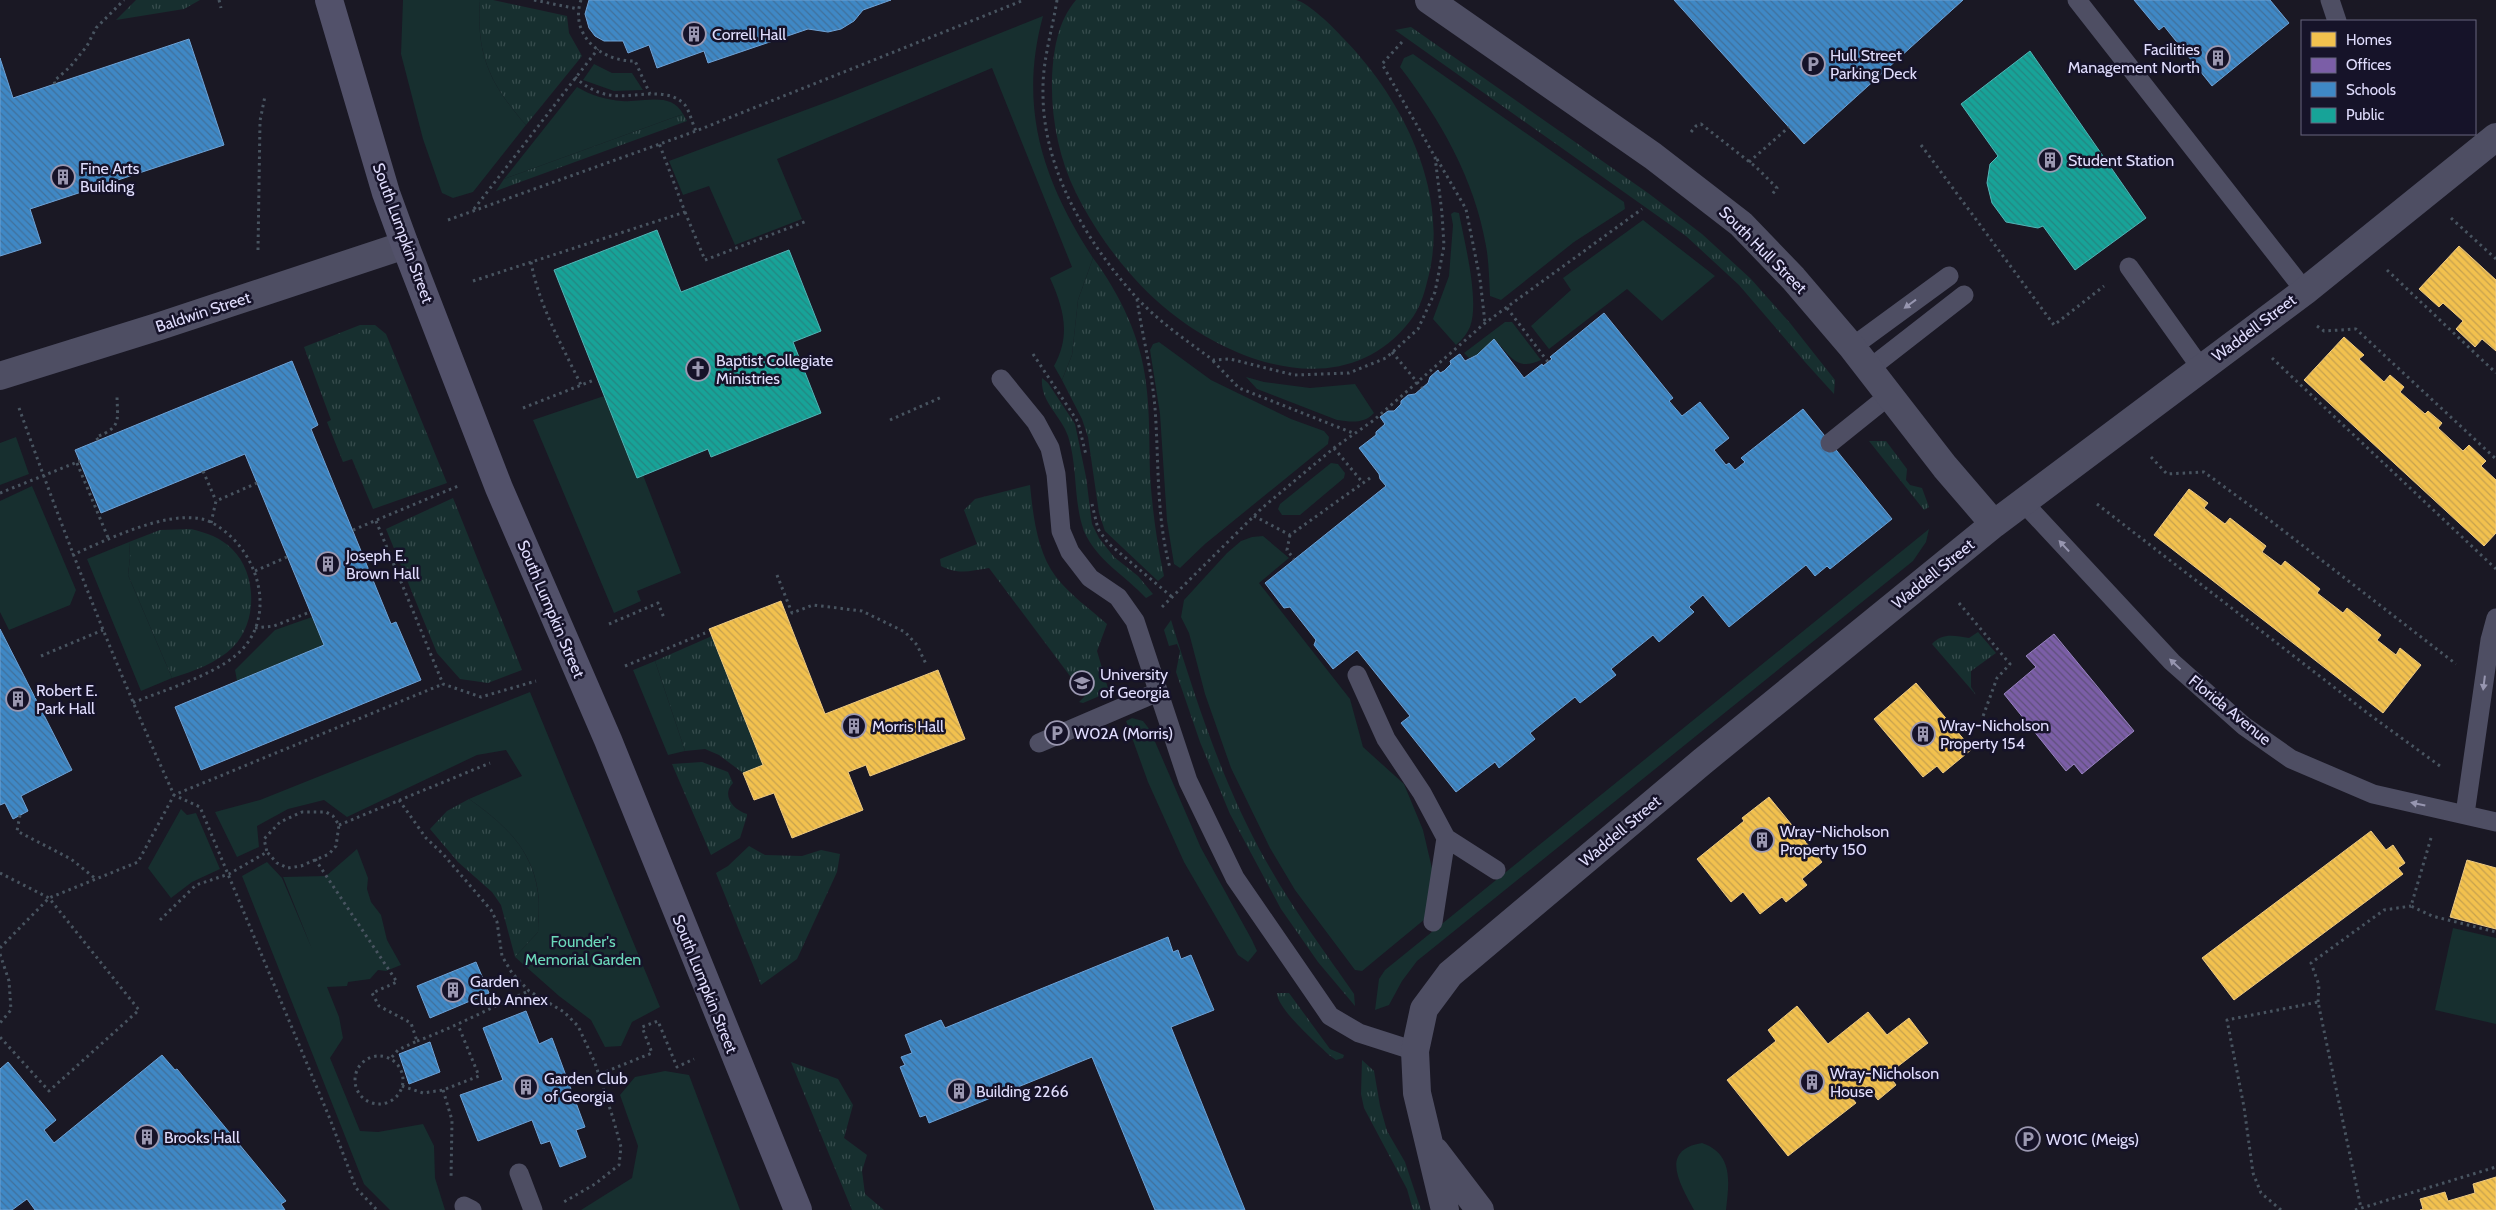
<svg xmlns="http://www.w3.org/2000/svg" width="2496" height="1210" viewBox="0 0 2496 1210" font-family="Cabin,sans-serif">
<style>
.grass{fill:url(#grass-tufts)}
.garden{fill:#172f2f}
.homes{fill:url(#homes-back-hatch);stroke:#edc982}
.offices{fill:url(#offices-back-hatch);stroke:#9984c1}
.schools{fill:url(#schools-back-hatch);stroke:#6fa2d6}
.public{fill:url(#public-back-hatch);stroke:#53b4b6}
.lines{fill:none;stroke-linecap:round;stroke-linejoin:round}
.path{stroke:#485460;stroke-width:3;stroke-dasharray:2.5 4;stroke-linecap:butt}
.service{stroke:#4e4e63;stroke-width:19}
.minor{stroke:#4e4e63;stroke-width:28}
.tertiary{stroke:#4e4e63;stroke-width:28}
.secondary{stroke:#52516a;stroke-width:28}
.oneway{fill:#9796b0}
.labels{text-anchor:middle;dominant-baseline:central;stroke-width:5;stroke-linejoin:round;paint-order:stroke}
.poi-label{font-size:16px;fill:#e0ddfd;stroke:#161329;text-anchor:start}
.street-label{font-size:16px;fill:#e0ddfd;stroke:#161329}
.park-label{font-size:16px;fill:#6cd9bb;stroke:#161329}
</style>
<defs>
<pattern id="grass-tufts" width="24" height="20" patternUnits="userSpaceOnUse" patternTransform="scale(1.25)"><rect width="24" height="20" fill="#172f2f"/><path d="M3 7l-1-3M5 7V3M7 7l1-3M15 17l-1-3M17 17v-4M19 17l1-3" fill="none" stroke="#384d4e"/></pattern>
<pattern id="homes-back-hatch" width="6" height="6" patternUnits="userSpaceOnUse" patternTransform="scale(1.25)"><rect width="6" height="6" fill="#f2c14e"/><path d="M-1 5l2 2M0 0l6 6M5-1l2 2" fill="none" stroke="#c6a14e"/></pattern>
<pattern id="offices-back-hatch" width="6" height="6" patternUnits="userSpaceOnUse" patternTransform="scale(1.25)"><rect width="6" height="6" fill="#7b5ea7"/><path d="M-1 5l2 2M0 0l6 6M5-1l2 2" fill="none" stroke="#5f507a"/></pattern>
<pattern id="schools-back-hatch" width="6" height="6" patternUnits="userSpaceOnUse" patternTransform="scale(1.25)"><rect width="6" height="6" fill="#3f88c5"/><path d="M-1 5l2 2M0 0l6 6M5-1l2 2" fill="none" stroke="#40709b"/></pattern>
<pattern id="public-back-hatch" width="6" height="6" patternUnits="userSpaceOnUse" patternTransform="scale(1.25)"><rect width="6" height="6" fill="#17a398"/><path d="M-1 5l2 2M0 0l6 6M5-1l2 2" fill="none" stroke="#248681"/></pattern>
</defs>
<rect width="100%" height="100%" fill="#1a1824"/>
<!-- grass -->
<path class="grass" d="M136,0H200L184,9L116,20Z
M480,0H493L567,16L569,33L582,56L526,125C490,84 476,55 480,0Z
M1076,0C1129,0 1182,0 1235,0C1253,0 1279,0 1296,0C1309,3 1334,28 1343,38C1403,99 1452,195 1427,282C1424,295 1419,310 1410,321C1347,402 1239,367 1170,312C1132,282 1098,237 1076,193C1059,159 1051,118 1052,80C1053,53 1057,22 1076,0Z
M1411,27L1648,193L1702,234L1751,279L1790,323L1835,380L1834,394L1805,362L1739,285L1686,236L1395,30Z
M683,114L687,121L496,191L504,179Z
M1093,258C1120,294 1141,338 1146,383C1150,413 1149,444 1150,474C1152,508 1157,544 1164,576L1158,581L1105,531L1099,513L1088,437L1082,419L1062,380L1072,355L1078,300Z
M360,325H375L386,334L447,483L373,509L352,459L343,462L327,422L331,420L304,347Z
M1042,378L1048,383L1075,424L1086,477L1092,524L1099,538L1114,557L1138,576L1153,594L1146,598C1126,576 1096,560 1084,531C1073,501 1078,467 1068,436C1061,415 1040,402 1042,378Z
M1869,441H1886L1907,469L1906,480L1910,485L1922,488L1929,507L1924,510Z
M1030,485C1033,515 1037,552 1056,577C1070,595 1090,609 1107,624L1097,651L1109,692L1083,703L1079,702L1085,696L989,568C970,571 958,575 941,566L940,559L977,544L964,510L975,499Z
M453,498L522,670L488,683L460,679L437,653L386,529Z
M191,529C207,533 220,537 232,549C257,573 258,622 233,647C217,663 194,671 172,678L128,575L130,557L129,542L160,530Z
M1171,620C1197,703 1223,785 1266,861C1292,908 1324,951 1354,994L1355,1006L1318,962L1281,909L1230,814L1200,742L1176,672L1180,651L1177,644L1169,646L1164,630Z
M1978,632L1996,653L1971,671V687L1976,695L1932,644C1943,632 1955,636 1969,638Z
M712,636L763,765L743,773L719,755L705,749L685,751L655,661Z
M702,762L728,772L733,783C721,795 733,810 747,814V816L740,838L711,855L672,764Z
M469,799C503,823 532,848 538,893C540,905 538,919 538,932L515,957L501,905L492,892L458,862L430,829L447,811Z
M749,846L765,855L802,856L821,850L840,854L837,872L797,959L761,985L716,873L728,866Z
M1277,993H1289L1330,1049L1344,1055L1343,1058L1336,1060L1329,1055C1318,1044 1277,1009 1277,993Z
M1362,1060L1374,1071L1380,1106L1387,1131L1405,1162L1421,1210H1413L1407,1189L1364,1108L1361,1094Z
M791,1062L838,1079L853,1105L844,1138L867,1155L862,1171L865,1194L884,1210H852Z"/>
<!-- garden -->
<path class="garden" d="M403,0H480C476,55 490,84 526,125L473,192L453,198L442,193L423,139L401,54Z
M1043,16C1018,108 1043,181 1093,258L1078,300L1072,355L1062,380L1054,366C1071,335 1064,309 1050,278L1072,267L992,68L777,159L802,219L735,245L709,186L683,195L669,161L835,99Z
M1413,54L1624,202L1625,209L1574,242L1501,300L1490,296C1489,279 1489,262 1486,246C1475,180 1440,119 1400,67L1404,58Z
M594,64L612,73H632L643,90L614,91L583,80Z
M577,87C590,95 607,100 622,101C643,103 671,91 683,114L504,179Z
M1454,212L1459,213C1464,240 1480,301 1470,327C1467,334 1462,340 1456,345L1433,319L1449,276L1453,225L1451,214Z
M1643,220L1715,276L1662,321L1627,289L1549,349L1531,326L1571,290L1563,278Z
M1505,322H1512L1541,360C1516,372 1510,355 1494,339L1477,355L1469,358L1464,353Z
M1159,342L1211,380L1291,419L1324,431L1329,437L1328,444L1205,544L1180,568L1174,564L1167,521L1160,414L1150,350L1153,344Z
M1246,377L1264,382L1310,388L1355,384L1374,413C1364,424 1351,422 1337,420L1257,389Z
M604,396L637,478L643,475L681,573L637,591L641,601L614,613L533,420Z
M16,437L29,474L0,485V443Z
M1331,463L1338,464L1345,473L1344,478L1300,515H1282L1278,509L1280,504Z
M32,486L76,590L70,605L9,630L0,612V501Z
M1929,529L1926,542L1913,561L1417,961L1402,981L1389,1005L1375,1010L1379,979L1385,970Z
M1263,536L1289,558L1259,583L1350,699L1363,747L1404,784L1423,830L1435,881L1425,919L1362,971L1355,970L1295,890L1270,848L1231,768L1205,694L1189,633L1181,617L1184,600L1227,553L1241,541L1252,537Z
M129,542L130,557L128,575L172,678L141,691L87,559Z
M312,617L324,645L237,681L235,670L275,630Z
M655,661L685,751L668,755L633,670Z
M530,692L660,1007L632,1022L621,1046L605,1047L591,1020L559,996L515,957L538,932C538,919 540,905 538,892C532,848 503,823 469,799L522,776L506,750L477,755L347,817L324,800L288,809L257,826L259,847L237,857L215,812L260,800Z
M1132,718L1143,721L1150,730L1201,848L1252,940L1257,951L1248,962L1238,955L1184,862L1148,782L1126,721Z
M181,809L187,815L196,813L220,869L192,882L171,898L148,868Z
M357,849L368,878L367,889L371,902L381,915L387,940L401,965L386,971L378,970L370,979L348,982L347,986L327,987L339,1017L343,1038L330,1058L360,1131L378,1132L423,1124L434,1146L435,1178L445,1210H390L364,1184L242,876L267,862L282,878L312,949L283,877L326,876Z
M2453,928L2496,938V1024L2435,1010Z
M665,1071L689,1075L740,1210H581L632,1178L638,1146L620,1095L635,1077Z
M1702,1143C1734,1154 1729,1183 1726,1210H1694C1681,1186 1658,1150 1702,1143Z"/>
<!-- homes -->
<path class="homes" d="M2459,246L2496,280V351L2482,339L2475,347L2456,329L2463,321L2443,303L2439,307L2419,289Z
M2344,337L2364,355L2359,359L2384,382L2390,375L2404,387L2400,392L2425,414L2428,411L2442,423L2438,428L2463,451L2469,445L2486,461L2481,466L2496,480V533L2484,546L2304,380Z
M2189,489L2208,503L2204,508L2225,524L2230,518L2266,546L2262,552L2281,566L2285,561L2320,589L2317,593L2343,613L2347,608L2381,635L2377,640L2396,655L2400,648L2421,665L2383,713L2154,535Z
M781,601L825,714L938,670L965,739L870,776L866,765L848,772L863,810L792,838L774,793L754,800L743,773L763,765L709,629Z
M1916,683L1972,749L1943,773L1937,766L1923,777L1874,719Z
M1769,797L1822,862L1802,879L1807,885L1786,902L1782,897L1760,914L1743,892L1731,902L1697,859L1744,821L1742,818Z
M2371,831L2386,850L2393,845L2405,863L2398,868L2403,874L2234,1000L2202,958Z
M2467,860L2496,868V929L2450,917Z
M1797,1006L1828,1044L1868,1012L1887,1035L1909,1018L1928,1043L1888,1074L1896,1085L1878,1100L1867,1086L1852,1098L1856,1103L1788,1156L1727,1080L1776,1041L1768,1030Z
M2496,1177V1210H2420L2423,1209L2420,1199L2445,1192L2448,1201L2475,1193L2473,1184Z"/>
<!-- offices -->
<path class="offices" d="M2054,634L2134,731L2082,774L2074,764L2066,771L2004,694L2036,667L2026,656Z"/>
<!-- schools -->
<path class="schools" d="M589,0H891L863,10L854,21L841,29L828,32L808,29L708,63L704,51L657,68L649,45L628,53L623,41H604L595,36L589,28L585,14Z
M1674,0H1963L1804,144Z
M2134,0H2270L2289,23L2212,86L2164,26L2159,30Z
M189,39L224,145L30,209L41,243L0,256V58L13,98Z
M1604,313L1673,398L1669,401L1682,416L1700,402L1729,438L1714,450L1726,465L1729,463L1735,470L1745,462L1741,458L1803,409L1892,519L1830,569L1827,566L1815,576L1806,565L1729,627L1703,595L1689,607L1694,612L1659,642L1653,635L1611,669L1616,675L1580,703L1575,697L1530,733L1535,739L1499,768L1495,762L1456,792L1401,723L1410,716L1357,650L1333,669L1314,645L1316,640L1290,607L1284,608L1265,583L1386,486L1380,479L1379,474L1359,448L1376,435V432L1385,424L1380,417L1388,411H1394L1401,404V401L1408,395L1415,394L1428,383L1430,377L1438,370L1440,373L1444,371L1451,364L1450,361L1458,355L1460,354L1465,361L1477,355L1494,339L1524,378L1542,364L1543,366L1552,359L1550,357Z
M292,361L318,425L311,429L391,624L396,622L421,680L201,770L175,707L324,645L245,454L101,513L75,450Z
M0,629L72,770L21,796L28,811L13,819L5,803L0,805Z
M1168,937L1173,952L1178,950L1181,959L1191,955L1214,1010L1171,1027L1245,1210H1155L1092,1057L929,1123L926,1115L920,1117L900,1067L905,1065L901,1057L912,1053L905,1035L941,1020L945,1028Z
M476,962L489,993L430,1018L417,986Z
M526,1011L539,1044L552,1038L585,1127L576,1130L586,1157L560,1167L550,1141L541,1144L532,1120L478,1141L460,1095L503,1080L483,1028Z
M430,1042L440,1072L409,1084L399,1054Z
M162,1055L175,1070L177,1069L286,1201L281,1204L285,1210H35L27,1199L12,1210H0V1069L8,1062L56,1120L44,1130L54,1143Z"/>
<!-- public -->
<path class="public" d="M2030,51L2146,218L2075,270L2043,226L2038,228L2006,222L1992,203L1987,183L1990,164L1998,156L1961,104Z
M657,230L681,292L789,250L821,331L793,342L821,413L711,457L708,449L637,478L554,270Z"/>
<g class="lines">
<!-- path -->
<path class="path" d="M219,0L221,8
M534,0L578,9
M581,0C569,35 602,62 635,61L650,94
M1057,0C1052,32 1042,61 1043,94C1043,169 1087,243 1136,297C1158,321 1187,341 1213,360L1230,359L1294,375L1349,373L1386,358L1418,329L1435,292L1444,246L1442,213L1435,157L1382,64L1402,42
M575,77C584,86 597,93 609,95C633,99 667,85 685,105C690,112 692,123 696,131
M55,84L54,81L70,67L87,46L96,28L124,0
M1691,132L1696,126L1701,124L1756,167L1777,188L1771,196
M1921,145L2054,325L2104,286
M1437,159L1466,209L1480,279L1485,323
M1749,162L1789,127
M474,209L598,49
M685,212L705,260L807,221
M2451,218L2496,259
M448,220L696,131L1024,0
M258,250L260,121L265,96
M531,262C539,306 562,345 581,385
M2387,270L2496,373
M473,281L685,212L659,143
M1137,299C1142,335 1152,371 1155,408C1159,461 1156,516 1170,568
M1507,308L1548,362
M2317,326L2324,331L2356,329L2496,459
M1392,352L1422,388
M1033,354L1078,422L1086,455
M2272,358L2496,569
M1213,361L1239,388L1353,433
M19,408C66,539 116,668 174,795L200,807L330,1119L356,1188L377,1210
M523,408L594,380
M890,420L942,397
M98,440L96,437C123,427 117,419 117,394
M1334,448L1363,483
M2151,457L2167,474L2204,472L2267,518L2456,664
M77,463L109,540
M203,471L216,501
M0,493L80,461
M1092,504L1098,529L1108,543L1172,597
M2097,504L2370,715L2440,766
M1254,516L1290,535L1370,478
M376,521L443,684L481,697L536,681
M211,523L216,501L257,483
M353,530L458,486
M1290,535L1287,550L1294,559
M72,555C107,540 164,511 202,519C211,521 220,527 228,534C263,564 275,624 235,656C211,676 162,691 132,703
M255,571L287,557
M777,575L792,613L813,605L862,611L905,632L917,645L926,664
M1959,603L2010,664L1997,678L1982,719
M1162,607L1262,508L1334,448L1374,420L1485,323L1642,209
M609,624L658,603L664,618
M255,628L274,626L310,612
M41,656L103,630
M625,666L705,633
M399,800L426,838L443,854L491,910L497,922L502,956L512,973L529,991L564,1012L578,1026L595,1063L613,1118L621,1147L619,1165L595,1184L562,1203
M20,815L17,831L71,859L96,879
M339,825L490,763
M2431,838L2411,906L2432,916L2496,932
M315,859L397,982L372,993L379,1006L411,1023L417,1041L398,1050L391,1058
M0,873L49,898L139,1010L49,1091L0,1037
M160,920L196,885L229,874L267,852L264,839L280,822L302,812H326L333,816L339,825L336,846L329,854L301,866L288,868L277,863L267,852
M0,948L49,898L138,862L174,795L443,684
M0,954L9,981L11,1010L0,1023
M2318,1002L2319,985L2311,963L2384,910L2411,906
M417,1041C456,1027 491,1007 529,991
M355 1080a24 24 0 1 1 48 0a24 24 0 1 1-48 0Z
M600,1074L652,1053L642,1027L658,1021L677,1067L694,1059
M402,1086L423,1093L443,1090L479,1076L458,1025
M443,1090L452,1120L451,1179
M2281,1210L2261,1193L2253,1173L2244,1107L2227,1020L2318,1002L2361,1208
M2355,1210L2496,1167"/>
<!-- service -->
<path class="service" d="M2077,0L2305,291
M2330,0L2337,21
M2129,267L2201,368
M1852,347L1949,276
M1869,369L1964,295
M1001,379L1036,422L1050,448L1056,474L1061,531L1070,552L1090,578L1118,597L1135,621L1188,781L1235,878L1330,1016L1359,1033L1415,1051
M1830,443L1891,394
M2023,502L2172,662L2244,726L2291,759L2373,794L2496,822
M1357,675L1386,739L1422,793L1446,838L1496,870
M1039,743L1158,692
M2465,814L2490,640L2496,618
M1433,922L1446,838
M519,1173L533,1210
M464,1206L472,1210"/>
<!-- minor -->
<path class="minor" d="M1429,0L1653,156L1741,224L1793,278L1852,347L1945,467L1994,524
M1435,1151L1480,1210
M1445,1210L1417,1093L1415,1051L1424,1009L1450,974L1703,761L1994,524L2305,291L2496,137"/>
<!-- tertiary -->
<path class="tertiary" d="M0,376L160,326L405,245"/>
<!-- secondary -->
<path class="secondary" d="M329,0L386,193L405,245L499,488L608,740L798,1210"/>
</g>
<!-- one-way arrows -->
<defs><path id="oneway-solid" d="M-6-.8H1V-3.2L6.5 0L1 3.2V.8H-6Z" transform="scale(1.25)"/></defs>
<g class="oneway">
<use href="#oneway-solid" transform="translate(1910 304) rotate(144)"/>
<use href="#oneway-solid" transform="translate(2064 546) rotate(-133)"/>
<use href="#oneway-solid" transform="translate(2175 664) rotate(-137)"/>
<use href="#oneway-solid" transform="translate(2484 683) rotate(97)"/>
<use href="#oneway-solid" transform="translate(2418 804) rotate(-168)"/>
</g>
<!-- icons -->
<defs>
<g id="building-ring" transform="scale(1.25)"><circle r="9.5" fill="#161329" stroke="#9b98b1" stroke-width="1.5"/><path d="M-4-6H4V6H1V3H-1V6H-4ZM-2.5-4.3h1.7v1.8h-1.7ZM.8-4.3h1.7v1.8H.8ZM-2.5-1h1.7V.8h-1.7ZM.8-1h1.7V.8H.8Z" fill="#9b98b1"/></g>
<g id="parking-ring" transform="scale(1.25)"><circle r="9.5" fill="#161329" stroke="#9b98b1" stroke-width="1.5"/><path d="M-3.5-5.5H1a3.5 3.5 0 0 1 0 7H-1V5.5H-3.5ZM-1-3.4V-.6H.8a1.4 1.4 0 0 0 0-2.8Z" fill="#9b98b1"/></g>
<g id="church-ring" transform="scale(1.25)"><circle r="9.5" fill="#161329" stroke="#9b98b1" stroke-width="1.5"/><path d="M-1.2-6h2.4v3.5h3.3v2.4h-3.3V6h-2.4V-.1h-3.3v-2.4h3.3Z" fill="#9b98b1"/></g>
<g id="university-ring" transform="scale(1.25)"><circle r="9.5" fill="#161329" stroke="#9b98b1" stroke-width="1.5"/><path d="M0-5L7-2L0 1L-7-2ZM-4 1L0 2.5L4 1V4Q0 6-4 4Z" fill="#9b98b1"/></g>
</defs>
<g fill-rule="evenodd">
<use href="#building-ring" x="694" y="34"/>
<use href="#building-ring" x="2218" y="58"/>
<use href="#parking-ring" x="1813" y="64"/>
<use href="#building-ring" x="2050" y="160"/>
<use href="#building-ring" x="63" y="177"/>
<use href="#church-ring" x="698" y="369"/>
<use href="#building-ring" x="328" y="564"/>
<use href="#university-ring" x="1082" y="683"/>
<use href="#building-ring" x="18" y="699"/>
<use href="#building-ring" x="854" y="726"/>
<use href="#parking-ring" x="1057" y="733"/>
<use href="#building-ring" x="1923" y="734"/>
<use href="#building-ring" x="1762" y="840"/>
<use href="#building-ring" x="453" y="990"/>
<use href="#building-ring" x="1812" y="1082"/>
<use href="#building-ring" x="526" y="1087"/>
<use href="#building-ring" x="959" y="1091"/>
<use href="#building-ring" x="147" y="1137"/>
<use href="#parking-ring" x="2028" y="1139"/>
</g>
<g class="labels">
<!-- poi labels -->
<g class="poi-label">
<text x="712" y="34">Correll Hall</text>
<text x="2200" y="49" text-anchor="end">Facilities<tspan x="2200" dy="18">Management North</tspan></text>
<text x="1830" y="55">Hull Street<tspan x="1830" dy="18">Parking Deck</tspan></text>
<text x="2068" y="160">Student Station</text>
<text x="80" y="168">Fine Arts<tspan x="80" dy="18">Building</tspan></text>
<text x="716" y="360">Baptist Collegiate<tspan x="716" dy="18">Ministries</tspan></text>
<text x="346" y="555">Joseph E.<tspan x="346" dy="18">Brown Hall</tspan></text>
<text x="1100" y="674">University<tspan x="1100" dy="18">of Georgia</tspan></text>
<text x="36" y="690">Robert E.<tspan x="36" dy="18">Park Hall</tspan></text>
<text x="1940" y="725">Wray-Nicholson<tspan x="1940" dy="18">Property 154</tspan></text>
<text x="872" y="726">Morris Hall</text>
<text x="1074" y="733">W02A (Morris)</text>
<text x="1780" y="831">Wray-Nicholson<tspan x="1780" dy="18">Property 150</tspan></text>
<text x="470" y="981">Garden<tspan x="470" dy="18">Club Annex</tspan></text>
<text x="1830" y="1073">Wray-Nicholson<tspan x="1830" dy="18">House</tspan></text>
<text x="544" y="1078">Garden Club<tspan x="544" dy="18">of Georgia</tspan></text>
<text x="976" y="1091">Building 2266</text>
<text x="164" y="1137">Brooks Hall</text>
<text x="2046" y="1139">W01C (Meigs)</text>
</g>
<!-- street labels -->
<g class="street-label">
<text transform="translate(403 233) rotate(70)">South Lumpkin Street</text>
<text transform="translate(1763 250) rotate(45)">South Hull Street</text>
<text transform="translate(203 312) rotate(-18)">Baldwin Street</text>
<text transform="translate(2254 328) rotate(-37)">Waddell Street</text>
<text transform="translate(1933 574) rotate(-39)">Waddell Street</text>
<text transform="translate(551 609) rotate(67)">South Lumpkin Street</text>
<text transform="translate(2230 710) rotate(39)">Florida Avenue</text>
<text transform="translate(1620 831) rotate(-40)">Waddell Street</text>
<text transform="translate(705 984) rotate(68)">South Lumpkin Street</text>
</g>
<!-- park labels -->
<g class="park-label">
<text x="583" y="941">Founder's<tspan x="583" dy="18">Memorial Garden</tspan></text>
</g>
</g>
<!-- legend -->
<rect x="2301" y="20" width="175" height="115" fill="#161329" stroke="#67647e"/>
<rect x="2311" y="32" width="25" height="15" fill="#f2c14e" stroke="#67647e"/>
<text x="2346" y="45" font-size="15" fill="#e0ddfd">Homes</text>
<rect x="2311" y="58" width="25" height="15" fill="#7b5ea7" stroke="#67647e"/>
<text x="2346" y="70" font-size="15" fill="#e0ddfd">Offices</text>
<rect x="2311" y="82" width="25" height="15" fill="#3f88c5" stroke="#67647e"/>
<text x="2346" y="95" font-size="15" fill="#e0ddfd">Schools</text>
<rect x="2311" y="108" width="25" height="15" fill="#17a398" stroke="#67647e"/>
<text x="2346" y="120" font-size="15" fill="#e0ddfd">Public</text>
</svg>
